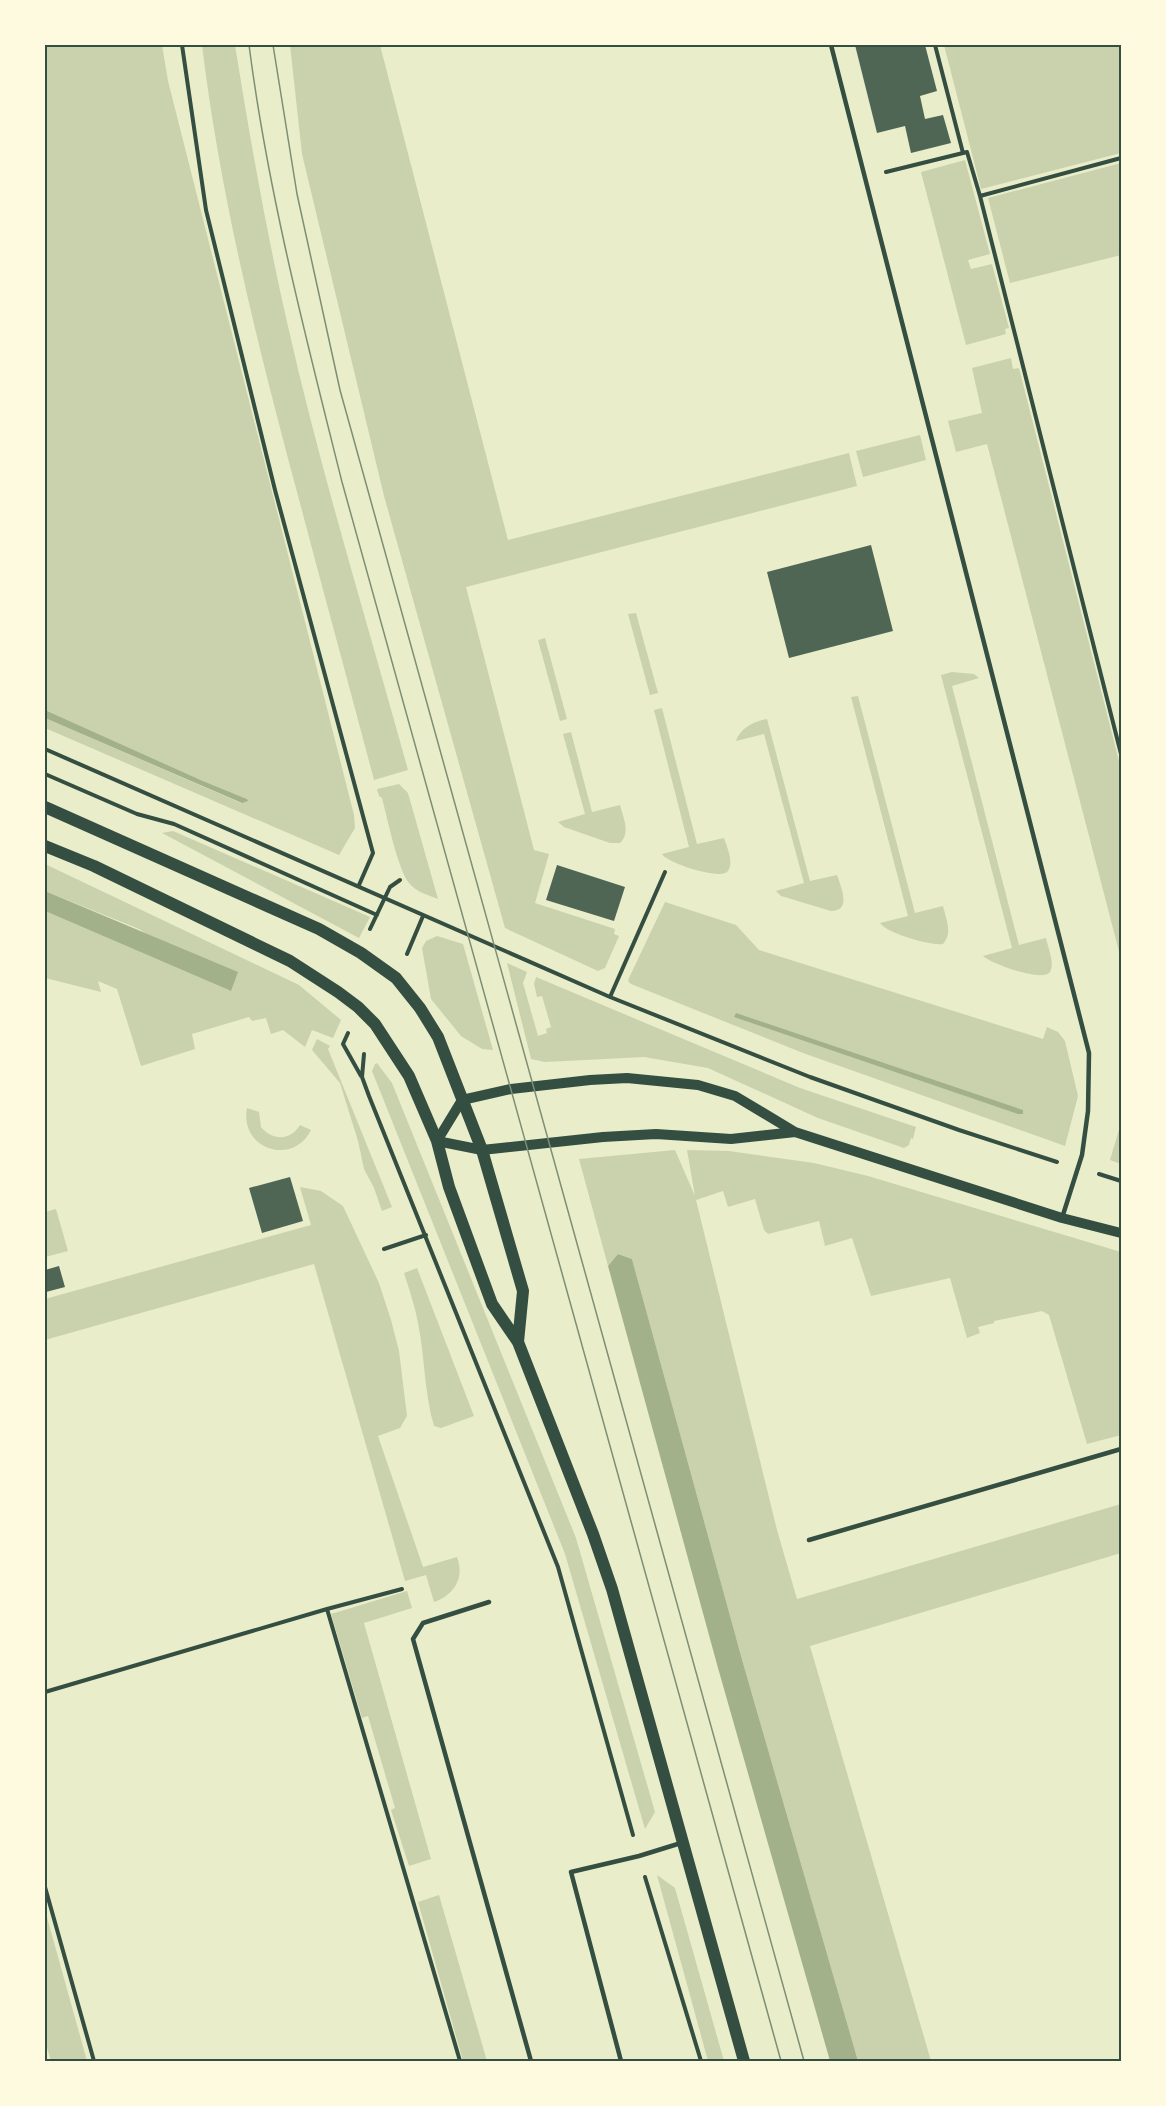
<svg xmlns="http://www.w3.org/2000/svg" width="1166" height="2106" viewBox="0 0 1166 2106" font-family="'Noto Serif',serif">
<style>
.green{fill:#cad2ad}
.water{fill:#a3b18a}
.building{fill:#4f6655}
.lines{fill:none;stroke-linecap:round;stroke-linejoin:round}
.path{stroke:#344e41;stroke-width:4}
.service{stroke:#344e41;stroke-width:4.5}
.tertiary{stroke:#344e41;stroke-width:10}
.secondary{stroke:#344e41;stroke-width:12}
.tram{stroke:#7c8e77;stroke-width:1.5}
.neatline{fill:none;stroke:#344e41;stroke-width:2}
</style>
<rect width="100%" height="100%" fill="#e9edc9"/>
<!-- green -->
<path class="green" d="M45,45H162L168,81L354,815L355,828L339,855L45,728V718L241,803L247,799L203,781L45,710Z
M202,45H235C250,138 266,230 287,322C321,473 367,621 408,770L374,780C350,689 325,598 301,507C260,355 221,202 202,45Z
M290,45H380L508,540L849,453L857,486L466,587L534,850L549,854L535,903L615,929L614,934L619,936L605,968L598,971L505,928L384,496L302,154Z
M944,45H1121V153L981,189Z
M965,160L990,254L968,260L971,269L992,264L1009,328L1005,329L1006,334L966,345L921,172Z
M1121,163V255L1010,283L988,198Z
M1011,358L1013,369L1019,368L1121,769V959L987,444L956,452L948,421L982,413L972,368Z
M920,435L926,460L863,477L856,451Z
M636,613L658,693L650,695L628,614Z
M545,638L567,719L560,721L538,640Z
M952,672L974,674L979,678L952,686L1019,945L1046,938C1048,948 1055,963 1050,972C1043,983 990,963 983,956L1012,948L941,675Z
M858,696L915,913L943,906C946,919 953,933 943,944C931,946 886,933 880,923L908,916L851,697Z
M662,708L697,844L724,838C727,847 734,862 728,871C722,881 667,863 662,854L689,847L654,710Z
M767,719L810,881L837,875C841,887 852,911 831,911L781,896L776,891L804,883L764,734L736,741C740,728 755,721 767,719Z
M571,732L592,812L620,805C623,817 631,833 620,843H610L564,827L558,822L585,814L563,734Z
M399,784L408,793L438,899C428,895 416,892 409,883C398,870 387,817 382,798L379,796L377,789Z
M173,831L370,917L359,938L162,833Z
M45,864L299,985L341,1020L333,1038L312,1030L305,1047L283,1030L271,1034L266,1018L252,1021L249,1017L192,1034L195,1049L141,1066L117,989L98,981L101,992L45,978V911L231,991L139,929L45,891Z
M665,902L736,925L759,950L1043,1039L1047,1027L1058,1032L1065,1041L1078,1096L1065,1146L803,1053L631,984L628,981L629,978Z
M437,936L463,944L493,1050L482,1049L461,1036L431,999L422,948L426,941Z
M507,963L527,972L523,983L538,1036L547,1033L546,1029L551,1027L542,996L537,997L534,984L536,977L800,1088L916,1127L913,1139L911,1138L909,1145L904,1148L818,1118L708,1068L644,1057L545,1062L531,1059Z
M317,1039L330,1046L328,1049L392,1207L382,1211L374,1188L364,1169L358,1141L340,1083L312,1050Z
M377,1063L392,1083L576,1538L655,1812L645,1829L565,1554L372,1071L375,1064Z
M247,1108L259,1112L261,1127C273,1141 290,1141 300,1125L311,1130C293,1167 239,1149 247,1108Z
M1121,1123V1164L1110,1160Z
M675,1150L695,1196L687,1150L729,1151L814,1163L868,1176L1121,1252V1435L1087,1444L1049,1315L1042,1311L994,1321V1323L978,1327L980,1333L967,1338L950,1278L871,1296L852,1238L825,1246L819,1221L768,1234L764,1230L755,1199L728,1207L723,1191L696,1200L777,1530L797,1599L1121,1504V1553L810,1646L931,2061H858L743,1663L632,1259L618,1254L608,1266L579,1159Z
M300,1187L321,1191L343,1206L379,1283L391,1320L399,1351L407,1416L400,1428L378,1436L423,1567L457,1557C465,1578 454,1595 434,1602L426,1575L405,1581L314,1264L45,1340V1299L311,1225Z
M56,1209L68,1251L45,1257V1212Z
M417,1268L474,1416L441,1428L434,1426C424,1392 425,1357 418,1323C415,1306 409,1289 404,1273Z
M407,1591L412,1608L364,1623L431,1859L409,1866L391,1810L395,1808L368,1716L362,1718L331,1614Z
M657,1875L675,1888L724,2061H708Z
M439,1895L487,2061H463L418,1902Z
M45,1910L87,2061H51L45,2041Z"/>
<!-- water -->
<path class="water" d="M45,710L203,781L247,799L248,801L242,803L45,718Z
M45,891L238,972L231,991L45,911Z
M736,1013L1023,1110V1114H1018L734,1017Z
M618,1254L632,1259L743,1663L858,2061H830L718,1668L608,1266Z"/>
<!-- building -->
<path class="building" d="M855,45H925L937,91L920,96L925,119L943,115L951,143L911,153L905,126L877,133Z
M871,545L893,631L789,658L767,572Z
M557,865L625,887L614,921L546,900Z
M290,1177L303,1221L262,1233L249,1188Z
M59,1266L65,1287L46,1292L45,1270Z"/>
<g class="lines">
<!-- path -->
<path class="path" d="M182,45L206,210L275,490L373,853L359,885
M935,45L963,153
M886,172L967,152L980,196L1121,158
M980,196L1121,754
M45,749L610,997L810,1077L959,1130L1057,1162
M45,774L137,814L174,824L377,915
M370,929L390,887L400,880
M407,954L423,916
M610,997L665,872
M348,1033L343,1044L361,1076
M364,1054L362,1077L369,1096L558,1567L633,1835
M1099,1174L1121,1181
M384,1249L426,1235
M327,1609L460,2061
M45,1692L327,1609L402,1589
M645,1877L701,2061
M45,1887L94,2061"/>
<!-- service -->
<path class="service" d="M831,45L1089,1053L1088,1111L1082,1155L1062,1218
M809,1540L1121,1449
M489,1602L423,1623L413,1639L531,2061
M621,2061L571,1872L639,1856L681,1843"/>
<!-- tertiary -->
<path class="tertiary" d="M795,1132L731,1139L656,1134L603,1137L482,1150L437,1141L462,1100L511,1089L590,1080L627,1078L698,1085L735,1096L795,1132L1062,1218L1121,1233"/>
<!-- secondary -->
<path class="secondary" d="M45,807L319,929L361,953L396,978L420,1008L438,1037L482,1150L523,1291L518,1342
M45,846L94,866L290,961L338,992L358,1007L375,1024L409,1076L437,1141L449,1187L492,1304L518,1342L593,1534L612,1589L744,2061"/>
<!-- tram -->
<path class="tram" d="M249,45C268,193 306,338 342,482L781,2061
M273,45L297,194L340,390L804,2061"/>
</g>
<!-- border -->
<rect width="1166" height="2106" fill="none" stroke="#fefae0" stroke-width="93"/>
<rect x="46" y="46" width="1074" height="2014" class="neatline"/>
</svg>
